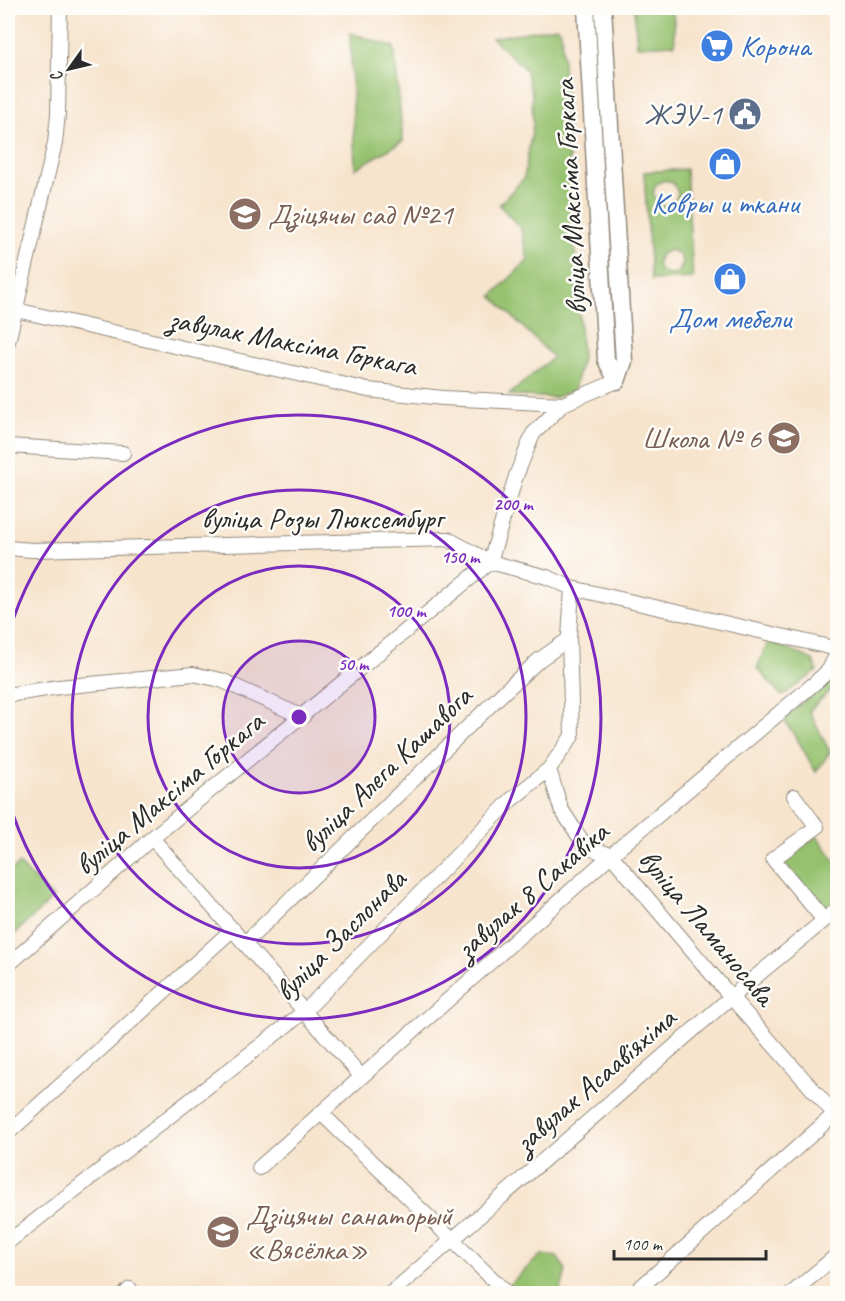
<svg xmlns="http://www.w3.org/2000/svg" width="845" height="1301" viewBox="0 0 845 1301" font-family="Caveat,sans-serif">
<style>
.green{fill:#96c26f;stroke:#60764d;stroke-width:1.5;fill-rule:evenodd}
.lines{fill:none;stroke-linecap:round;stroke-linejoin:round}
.minor-casing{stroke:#91887c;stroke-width:16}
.major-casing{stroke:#91887c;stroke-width:19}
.minor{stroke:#fff;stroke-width:14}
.major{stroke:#fff;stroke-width:16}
.ring{fill:none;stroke:#7b2cbf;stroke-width:3}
.labels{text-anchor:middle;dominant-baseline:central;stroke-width:5;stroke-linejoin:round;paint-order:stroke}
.shop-label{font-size:30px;fill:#366cbe;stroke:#fdfcf7}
.service-label{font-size:30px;fill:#4e5e75;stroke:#fdfcf7;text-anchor:end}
.street-label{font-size:30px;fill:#2b2b2b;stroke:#fdfcf7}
.education-label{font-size:30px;fill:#785e54;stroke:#fdfcf7;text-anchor:start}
.centre{fill:#7b2cbf;stroke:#fdfcf7;stroke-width:3}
.ring-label{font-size:18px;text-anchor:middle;font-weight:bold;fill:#7b2cbf;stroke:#fdfcf7;stroke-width:5;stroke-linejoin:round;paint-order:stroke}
</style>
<rect width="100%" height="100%" fill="#fdfcf7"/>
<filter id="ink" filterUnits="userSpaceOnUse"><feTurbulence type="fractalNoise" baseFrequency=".0167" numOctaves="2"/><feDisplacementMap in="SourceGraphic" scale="12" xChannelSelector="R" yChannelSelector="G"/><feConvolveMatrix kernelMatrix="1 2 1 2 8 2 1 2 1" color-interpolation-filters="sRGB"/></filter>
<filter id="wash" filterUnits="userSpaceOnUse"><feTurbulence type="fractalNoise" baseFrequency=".008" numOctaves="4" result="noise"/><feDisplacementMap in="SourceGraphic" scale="24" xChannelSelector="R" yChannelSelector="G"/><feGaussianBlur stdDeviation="1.35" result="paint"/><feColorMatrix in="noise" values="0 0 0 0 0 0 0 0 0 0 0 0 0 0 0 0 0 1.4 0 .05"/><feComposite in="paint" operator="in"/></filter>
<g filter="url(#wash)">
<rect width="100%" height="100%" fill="#f7e4cd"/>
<!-- green -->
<path class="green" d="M634,8H673L675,44L637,46Z
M556,27L561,31L582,358L574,390L553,398L509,395L553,357L492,296L528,260L521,229L499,205L524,178L533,125L532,94L525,69L492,38Z
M350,33L394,47L403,141L355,169Z
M686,169L693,278L651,280L644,172ZM665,180L674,184L678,193L675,202L666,206L657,202L653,193L656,184ZM670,250L679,254L683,263L679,272L671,276L661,272L657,265L661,254Z
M769,640L813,660L817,671L782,696L757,668Z
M837,678V684L809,711L830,752L816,772L796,737L787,725L784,717L832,679Z
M817,836L837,864V899L823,911L783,862Z
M19,864L53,898L8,940V874Z
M541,1255L557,1257L566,1270L560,1293H518L509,1285Z"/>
</g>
<g filter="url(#ink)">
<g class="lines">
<!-- minor casing -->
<g class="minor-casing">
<path id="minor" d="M16,310L368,390L443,398L563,404
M8,342L55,143L58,114L60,8
M8,446L123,453
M8,548L32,550L448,539L490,562L547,577L572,588L838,649
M8,695L59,687L193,674L221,680L303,717
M549,769L561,809L586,847L611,855L731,997L838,1118
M794,796L817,827L773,859L824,920
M152,838L361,1076
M245,943L505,691L539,660L569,639
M8,965L152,838L490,562L516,476L533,434L563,404L617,381
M321,1113L508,1294
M8,1133L233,929
M259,1168L611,855L816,682L829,670L838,651
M8,1242L305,1011L511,800L549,769L572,736L569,639L572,588
M125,1294L130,1289
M390,1294L731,997L838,909
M633,1294L838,1111
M791,1294L838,1254"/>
</g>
<!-- major casing -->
<g class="major-casing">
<path id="major" d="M586,8L606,360L617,381
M603,8L624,361L617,381"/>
</g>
<!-- minor -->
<use href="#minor" class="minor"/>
<!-- major -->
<use href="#major" class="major"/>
</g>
</g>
<!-- distance rings -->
<circle cx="299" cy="717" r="76" fill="#7b2cbf" fill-opacity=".12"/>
<g class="ring">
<circle cx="299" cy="717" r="76"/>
<circle cx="299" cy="717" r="151"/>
<circle cx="299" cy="717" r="227"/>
<path d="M8 636A302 302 0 1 1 8 798"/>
</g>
<!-- icons -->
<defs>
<g id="supermarket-disc" transform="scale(1.725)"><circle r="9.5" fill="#3f7fe0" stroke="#fdfcf7"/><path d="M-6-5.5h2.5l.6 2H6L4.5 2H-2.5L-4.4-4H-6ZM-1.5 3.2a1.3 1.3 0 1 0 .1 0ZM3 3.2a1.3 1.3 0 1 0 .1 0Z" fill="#fff"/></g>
<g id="civic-disc" transform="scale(1.725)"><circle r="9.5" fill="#5c6f8a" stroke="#fdfcf7"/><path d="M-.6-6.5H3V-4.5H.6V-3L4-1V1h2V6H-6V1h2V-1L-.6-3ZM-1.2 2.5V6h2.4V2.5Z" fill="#fff"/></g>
<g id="shop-disc" transform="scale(1.725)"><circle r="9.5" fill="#3f7fe0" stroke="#fdfcf7"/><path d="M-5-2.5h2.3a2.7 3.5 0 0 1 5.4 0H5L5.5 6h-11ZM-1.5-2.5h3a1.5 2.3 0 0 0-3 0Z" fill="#fff"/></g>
<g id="school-disc" transform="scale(1.725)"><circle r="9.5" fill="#8d6e63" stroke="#fdfcf7"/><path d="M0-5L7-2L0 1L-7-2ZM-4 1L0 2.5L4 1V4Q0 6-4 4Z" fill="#fff"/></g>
</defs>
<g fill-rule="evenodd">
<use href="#supermarket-disc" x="717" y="46"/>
<use href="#civic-disc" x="745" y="114"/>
<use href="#shop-disc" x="725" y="164"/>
<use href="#school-disc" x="245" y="214"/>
<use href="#shop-disc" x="730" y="279"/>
<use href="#school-disc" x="784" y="438"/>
<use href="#school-disc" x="223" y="1232"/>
</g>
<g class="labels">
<!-- shop labels -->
<g class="shop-label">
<text x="740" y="46" text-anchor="start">Корона</text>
<text x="725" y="203">Ковры и ткани</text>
<text x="730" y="318">Дом мебели</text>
</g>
<!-- service labels -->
<g class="service-label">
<text x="722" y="114">ЖЭУ-1</text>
</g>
<!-- street labels -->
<g class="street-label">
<text transform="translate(570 197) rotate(-93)">вуліца Максіма Горкага</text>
<text transform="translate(293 342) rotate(11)">завулак Максіма Горкага</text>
<text x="322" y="518">вуліца Розы Люксембург</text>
<text transform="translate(386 769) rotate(-44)">вуліца Алега Кашавога</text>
<text transform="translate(169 793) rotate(-40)">вуліца Максіма Горкага</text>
<text transform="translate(532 890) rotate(-41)">завулак 8 Сакавіка</text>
<text transform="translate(707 927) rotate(50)">вуліца Ламаносава</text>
<text transform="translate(340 935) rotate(-45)">вуліца Заслонава</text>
<text transform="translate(595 1080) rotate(-41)">завулак Асаавіяхіма</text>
</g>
<!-- education labels -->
<g class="education-label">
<text x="268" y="214">Дзіцячы сад №21</text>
<text x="761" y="438" text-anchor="end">Школа № 6</text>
<text x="246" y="1215">Дзіцячы санаторый<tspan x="246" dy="34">«Вясёлка»</tspan></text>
</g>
</g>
<circle cx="299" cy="717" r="9" class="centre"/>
<g class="ring-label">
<text x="513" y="510">200 m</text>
<text x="460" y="563">150 m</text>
<text x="406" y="617">100 m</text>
<text x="353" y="670">50 m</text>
</g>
<!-- margin -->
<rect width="845" height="1301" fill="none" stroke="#fdfcf7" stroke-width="30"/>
<!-- north arrow -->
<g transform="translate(69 69) rotate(236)" stroke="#fdfcf7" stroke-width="4.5" paint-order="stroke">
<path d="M0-4.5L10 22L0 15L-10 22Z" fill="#2b2b2b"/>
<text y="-9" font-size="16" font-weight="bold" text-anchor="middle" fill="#2b2b2b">С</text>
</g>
<!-- scale -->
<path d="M614 1250v9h152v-9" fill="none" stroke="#2b2b2b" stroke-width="3"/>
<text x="623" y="1250" font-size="18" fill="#2b2b2b" stroke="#fdfcf7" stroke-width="4.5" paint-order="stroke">100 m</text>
</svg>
